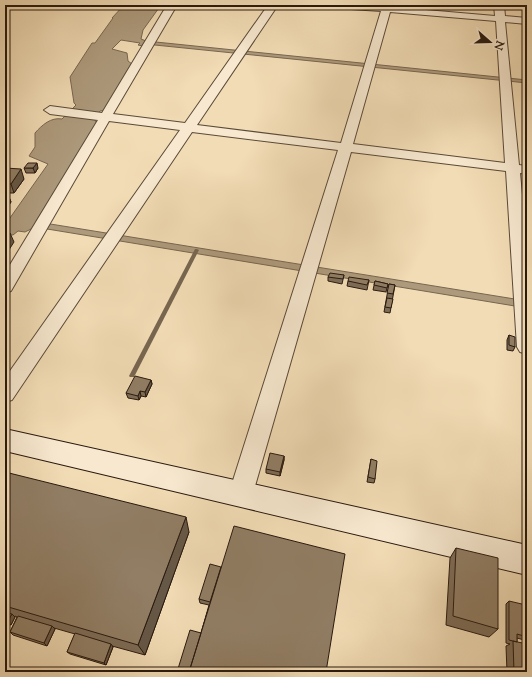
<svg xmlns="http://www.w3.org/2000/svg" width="532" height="677" viewBox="0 0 532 677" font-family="'Sorts Mill Goudy',serif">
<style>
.water{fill:#ad9a7c;stroke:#786650}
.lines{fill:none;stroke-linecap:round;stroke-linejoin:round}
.stream{fill:#786650;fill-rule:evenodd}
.street-casing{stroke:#5a4a38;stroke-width:2}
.secondary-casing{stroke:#28190e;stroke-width:2}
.street{fill:#f7e8cf;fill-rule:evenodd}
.secondary{fill:#f7e8cf;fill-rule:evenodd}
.wall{fill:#7d6c57;stroke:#28190e}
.shaded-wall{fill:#665847;stroke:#28190e}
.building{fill:#917e65;stroke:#28190e}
</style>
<rect width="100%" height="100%" fill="#f2dcb5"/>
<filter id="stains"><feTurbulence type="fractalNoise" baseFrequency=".005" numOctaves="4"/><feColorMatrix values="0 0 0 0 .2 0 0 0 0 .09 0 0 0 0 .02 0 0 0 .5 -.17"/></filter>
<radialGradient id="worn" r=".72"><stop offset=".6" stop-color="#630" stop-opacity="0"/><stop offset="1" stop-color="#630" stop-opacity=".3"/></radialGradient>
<!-- water -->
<path class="water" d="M124,5H161L143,30L141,39L146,41L527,80V83L145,44L143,46L138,45L140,43L121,40L112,49L127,53L128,61L132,64L105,110L100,111L94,118L97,124L36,221L38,222L527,301V308L35,227L25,232L18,231L13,235L5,234V225L48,164L29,156L35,147V133C42,125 51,117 62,119L76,105L74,103L70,77L92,43H95L113,18H112Z"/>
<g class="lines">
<!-- stream -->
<path class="stream" d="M195,249H197L199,250L134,377H130L129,376Z"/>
<!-- street casing -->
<g class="street-casing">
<path id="street" d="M167,5H177L113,114L185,123L268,5H278L197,125L341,143L381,11L336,8L331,5H392L391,7L495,16L494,5H504L505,16L527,18V24L505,22L519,165L527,166V174L520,173L527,248V354L520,352L517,347L506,171L351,152L253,493L249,501L241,504L233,501L229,493L338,150L192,132L12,400L5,402V378L180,130L109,121L11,291L5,293V273L98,120L50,114L44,110L50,106L102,113ZM390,12L496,21L505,163L353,144Z"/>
</g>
<!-- secondary casing -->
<g class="secondary-casing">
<path id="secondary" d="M5,429L527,545V575L5,451Z"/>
</g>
<!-- street -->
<use href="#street" class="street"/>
<!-- secondary -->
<use href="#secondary" class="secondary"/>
</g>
<!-- wall -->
<path class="wall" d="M5,168L24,179L14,193H7L11,202L5,210Z
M24,168H38L35,173H26Z
M344,275L342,284L328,281V277Z
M369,280L367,290L347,286L348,281Z
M375,281L388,284L386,292L373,290Z
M389,284L395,285L390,313L384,312Z
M509,335L515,347L513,351L507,350V340Z
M151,380L152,384L146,397L141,396L139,400L128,398L126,393Z
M284,456V460L280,476L266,473V469Z
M371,459L375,479L374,483L367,482Z
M5,472L189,532L145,655L112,646L113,647L106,665L70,654L67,652L75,634L54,628L55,629L47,646L13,635L10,632L17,617L15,616V617L11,625L5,623Z
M456,548L498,629L489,637L446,625L450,558Z
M221,567L201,633L209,605L200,603L199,599Z
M509,601L527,637L524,640L517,638V642L527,672H507L506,646L510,644L506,643V604Z"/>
<!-- shaded-wall -->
<path class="shaded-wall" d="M37,163L38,168L35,173L33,168Z
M21,169L24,179L14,193L11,184Z
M7,192L11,202L5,210V195Z
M10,233L14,242L5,256V240Z
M151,380L152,384L146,397L145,392Z
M140,391L141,396L139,400L138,396Z
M284,456V460L280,476V472Z
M186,517L189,532L145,655L138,645Z
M12,614L15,617L11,625L7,622Z
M52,626L55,629L47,646L44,643Z
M111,644L113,647L106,665L104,663Z"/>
<!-- building -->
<path class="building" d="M28,163H37L33,168H24Z
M5,168L21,169L11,184L5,183Z
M5,233H10L5,240Z
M330,273L344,275L343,279L328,277Z
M349,277L369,280L367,285L348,281Z
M375,281L388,284L387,288L374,285Z
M389,284L395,285L393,294L387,293Z
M387,298L393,299L391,308L385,307Z
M509,335L515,337V347L509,345Z
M135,376L151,380L145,392L140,391L138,396L126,393Z
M270,453L284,456L280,472L266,469Z
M371,459L377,461L375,479L368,477Z
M5,472L186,517L138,645L5,606Z
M234,526L345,554L326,672H189Z
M456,548L498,558V629L453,616Z
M210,564L221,567L210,602L199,599Z
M509,601L526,605L527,637L517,634V642L509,640Z
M5,612L12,614L7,622L5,621Z
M18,616L52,626L44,643L10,632Z
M190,630L201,633L189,672H177Z
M75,633L111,644L104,663L67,652Z
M513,641L527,644V672H514Z"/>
<!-- margin -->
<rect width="532" height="677" fill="none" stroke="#f2dcb5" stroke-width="20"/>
<rect x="6" y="6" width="520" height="665" fill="none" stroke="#28190e" stroke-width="2"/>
<rect x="10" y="10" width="512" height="657" fill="none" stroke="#28190e"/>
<!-- north arrow -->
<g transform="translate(490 42) rotate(110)" stroke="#f7e8cf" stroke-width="3" paint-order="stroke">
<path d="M0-3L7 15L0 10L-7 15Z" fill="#28190e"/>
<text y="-6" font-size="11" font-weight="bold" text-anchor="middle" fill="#28190e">N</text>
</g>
<rect width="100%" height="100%" filter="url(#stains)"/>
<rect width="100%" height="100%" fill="url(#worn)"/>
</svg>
